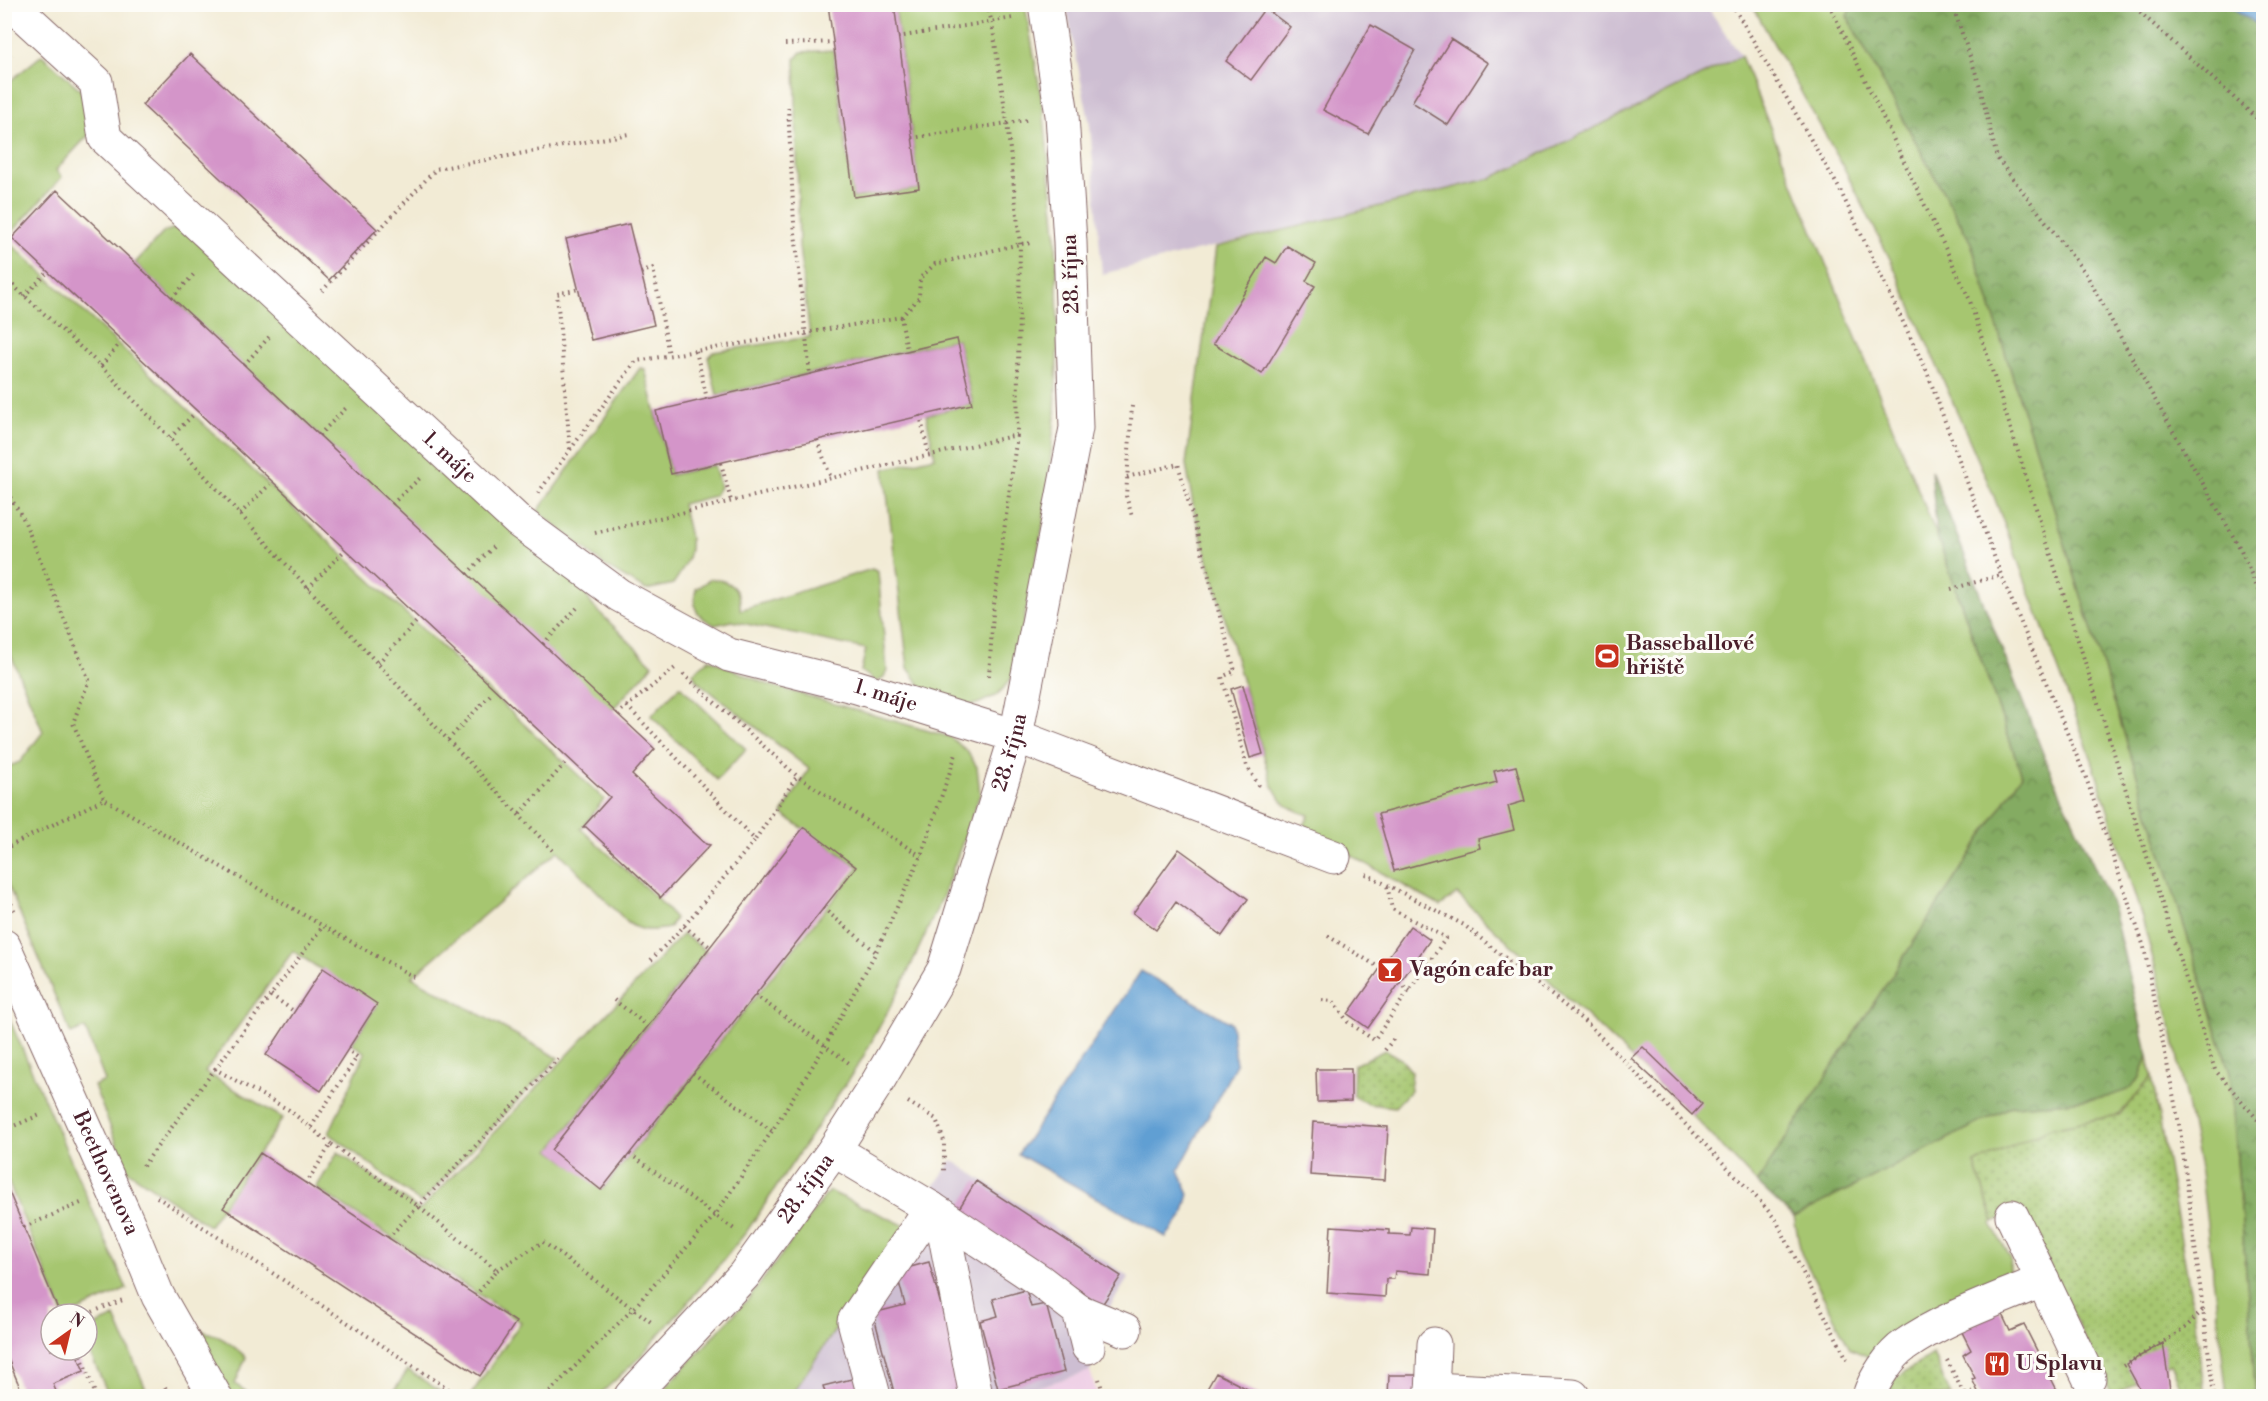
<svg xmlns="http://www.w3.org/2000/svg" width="2268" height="1401" viewBox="0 0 2268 1401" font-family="'Libre Bodoni',serif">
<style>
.built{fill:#efd0e6}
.industrial{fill:#cdbed2}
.grass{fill:#a6c66f;stroke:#78724d;stroke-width:1.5}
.forest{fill:url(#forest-crowns);stroke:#676546;stroke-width:1.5}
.park{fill:url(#park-dots);stroke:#78724d;stroke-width:1.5}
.water{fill:#619fd3;stroke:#565f7f;stroke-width:1.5}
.building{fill:#d495c9}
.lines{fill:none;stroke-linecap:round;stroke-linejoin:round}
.minor-casing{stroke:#856666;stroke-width:35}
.path{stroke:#856666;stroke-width:4;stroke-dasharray:1.5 4.5;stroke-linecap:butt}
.minor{stroke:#fff;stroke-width:33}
.labels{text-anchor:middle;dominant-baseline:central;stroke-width:6;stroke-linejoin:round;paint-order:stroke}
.street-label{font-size:21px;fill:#4a1f2b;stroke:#fdfcf7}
.poi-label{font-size:21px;font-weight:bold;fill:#4a1f2b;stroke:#fdfcf7;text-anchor:start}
</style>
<defs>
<pattern id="forest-crowns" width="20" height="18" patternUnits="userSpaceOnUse" patternTransform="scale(1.5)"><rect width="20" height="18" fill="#84ab62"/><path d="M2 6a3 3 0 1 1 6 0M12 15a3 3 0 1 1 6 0" fill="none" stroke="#6e8b51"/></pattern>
<pattern id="park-dots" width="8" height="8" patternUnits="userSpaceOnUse" patternTransform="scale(1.5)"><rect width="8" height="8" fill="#a6c66f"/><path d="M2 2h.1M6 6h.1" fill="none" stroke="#89a05b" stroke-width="1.8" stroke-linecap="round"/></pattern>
</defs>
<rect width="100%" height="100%" fill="#fdfcf7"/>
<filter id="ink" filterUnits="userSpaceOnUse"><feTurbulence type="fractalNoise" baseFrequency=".0167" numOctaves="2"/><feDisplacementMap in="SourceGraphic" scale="12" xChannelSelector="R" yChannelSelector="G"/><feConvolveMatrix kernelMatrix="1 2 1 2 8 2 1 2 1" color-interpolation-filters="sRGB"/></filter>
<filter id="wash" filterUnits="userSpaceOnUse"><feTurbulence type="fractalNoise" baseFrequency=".008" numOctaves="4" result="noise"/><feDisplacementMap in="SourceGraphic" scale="24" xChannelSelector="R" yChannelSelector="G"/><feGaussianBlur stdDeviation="1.35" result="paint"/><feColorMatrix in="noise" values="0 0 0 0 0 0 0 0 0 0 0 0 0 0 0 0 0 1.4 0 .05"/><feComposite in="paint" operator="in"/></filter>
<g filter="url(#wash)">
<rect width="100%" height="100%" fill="#f2ebd5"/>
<!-- built -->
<path class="built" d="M1090,1371L1098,1396H1008L1064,1379Z"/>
<!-- industrial -->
<path class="industrial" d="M1066,5H1706L1741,56L1492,178L1102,274L1090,126Z
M952,1160L1129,1277L1107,1311L1090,1371L1008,1396H798L795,1389Z"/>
<!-- grass -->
<path class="grass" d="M895,5H1025L1043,107L1056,233L1058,334L1055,417L1044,520L1013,676L1002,690L995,696L977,704L961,706L925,692L908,668L884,469L935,457L926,415L973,404L957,339L717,395L708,357L713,352L810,337L799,247L795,59L801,52L833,50L853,198L919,189Z
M1752,5H1852L1847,17L1971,243L2230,1073L2256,1396H2227L2201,1173L2172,1030L2142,918L2092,760L1993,494L1892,263L1844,168Z
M42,55L83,92L94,129L56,170L62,177L6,239L604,799L581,829L657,898L675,918L669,928C653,931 642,932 628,923L558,851L412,977L558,1058L421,1203L329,1133L365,1053L352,1043L376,1006L293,951L205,1072L283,1118L209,1226L128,1171L94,1086L105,1081L85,1028L71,1034L5,878V768L20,762L43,732L5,641L4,86Z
M1741,56L1937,536L2022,775L1757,1183L1692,1115L1457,894L1440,906L1303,828L1309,815C1288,809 1281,804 1272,784L1194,511L1186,464L1216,247L1492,178Z
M175,228L188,232L582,588L592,605L653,665L612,710L135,263L164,232Z
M640,368L645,369L671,475L714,465L720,487L714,496L682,504C691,543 698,549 673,584L646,590L608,568L538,511Z
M872,569L878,572L887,670L884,677L877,682L861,671L866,649L732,621L715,625C697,616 692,611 696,589L710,579C729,579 742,590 740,610Z
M709,659L769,685L950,737L967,751L977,767L980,794L943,896L902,985L862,1059L747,1231L708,1279L638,1359L598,1396H470L521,1322L316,1188L338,1152L420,1210L683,934L706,951L550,1150L603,1189L859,867L782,814L809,769L697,681L693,673Z
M680,686L746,749L717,780L651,716Z
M4,1007L127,1289L71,1314H63L5,1174Z
M2148,1056L2152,1077L2119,1115L2051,1128L1975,1164L1994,1222L1991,1224L2011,1259L2008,1278L1875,1359L1850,1349L1801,1253L1794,1217L2012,1106L2058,1103L2107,1097L2139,1079Z
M829,1191L906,1226L795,1389L798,1396H658L750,1297Z
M115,1317L149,1396H109L87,1346V1329Z
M196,1330C218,1333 230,1343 246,1357L235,1384L253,1396H233L196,1341Z
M408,1370L447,1396H390Z"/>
<!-- forest -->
<path class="forest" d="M1852,5H2228L2263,28V1396H2256L2230,1073L1971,243L1847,16Z
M1931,470L2048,766L2112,905L2148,1056L2139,1079L2127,1090L2107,1097L2058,1103L2012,1106L1794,1217L1757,1183L2022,775L1937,536Z"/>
<!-- park -->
<path class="park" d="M1385,1050L1401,1059L1412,1072L1410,1091L1395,1107L1368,1104L1353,1096L1354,1065Z
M2152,1077L2194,1313L2205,1396H2184L2171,1363L2113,1396L2022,1209L1994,1222L1975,1164L2051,1128L2119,1115Z
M1933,1354L1951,1396H1886L1894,1379Z"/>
<!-- water -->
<path class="water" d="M2228,5H2263V28Z
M1141,971L1231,1023L1236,1064L1179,1170L1189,1194L1183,1215L1166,1237L1018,1154Z"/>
<g id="blocks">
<!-- building -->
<path class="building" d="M828,4H894L919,188L854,197Z
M1265,8L1290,27L1251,80L1226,61Z
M1371,25L1415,50L1368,134L1323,110Z
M1451,39L1488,63L1448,125L1412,102Z
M190,54L377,229L329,280L142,105Z
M57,190L655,749L632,775L706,844L710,845L660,898L659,895L586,827H583L610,797L12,238Z
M629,224L654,325L591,340L566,239Z
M1287,246L1316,263L1306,281L1315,286L1262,374L1213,344L1266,257L1276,263Z
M957,339L972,404L671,474L656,411Z
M1243,685L1263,754L1250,758L1231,689Z
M1516,766L1525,801L1508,806L1514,830L1478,839L1480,848L1394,871L1378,814L1497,782L1494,771Z
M804,827L856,867L601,1190L551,1150Z
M1179,849L1248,899L1222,936L1176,902L1156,930L1133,913Z
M1410,926L1430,940L1368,1028L1348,1014Z
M323,968L377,1004L321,1091L266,1055Z
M1643,1047L1702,1104L1692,1115L1631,1058Z
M1316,1069H1351V1101L1317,1102Z
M1313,1122L1388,1127L1385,1180L1310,1175Z
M260,1153L516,1322L480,1376L223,1208Z
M4,1180L60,1314H51V1350H75L84,1371L53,1384L58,1396H21L23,1395L4,1349Z
M976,1181L1121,1276L1102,1305L958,1210Z
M1331,1226L1389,1230V1234L1410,1235L1411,1227L1433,1229L1430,1274L1395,1271L1394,1279H1386L1385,1297L1327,1293Z
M929,1262L966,1396H895L873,1313L905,1305L896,1271Z
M1026,1290L1031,1307L1046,1304L1064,1372L998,1389L980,1321L998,1316L993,1299Z
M2000,1310L2010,1331L2024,1325L2060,1396H1980L1972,1379L1975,1378L1963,1355L1971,1350L1961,1330Z
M2163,1343L2171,1396H2140L2143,1395L2126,1364Z
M1216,1373L1261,1396H1203Z
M1389,1375H1422V1396H1388Z
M856,1378L860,1396H826L823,1386Z"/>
</g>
</g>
<g filter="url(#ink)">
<use href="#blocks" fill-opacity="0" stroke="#856666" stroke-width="1.5"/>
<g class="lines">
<!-- minor casing -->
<g class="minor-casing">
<g id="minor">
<path id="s1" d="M11,4L96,82L105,138L518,521L619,595L729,655L857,687L1016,736L1334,857"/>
<path id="s2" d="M4,946L129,1225L158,1296L215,1396"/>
<path d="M834,1150L931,1208L1040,1281L1079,1311L1088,1347"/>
<path d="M941,1215L975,1391"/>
<path d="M2012,1216L2089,1378"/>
<path d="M1079,1311L1125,1330"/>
<path d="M1432,1389L1573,1396"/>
<path id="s3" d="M631,1396L744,1275L834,1150L877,1083L944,969L1016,736L1076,428L1070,242L1062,115L1045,4"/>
<path d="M874,1396L854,1321L931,1208"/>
<path d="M1432,1396L1434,1344"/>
<path d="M1869,1396C1874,1380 1890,1355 1905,1345C1943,1318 2000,1299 2043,1280"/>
</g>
</g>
<!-- path -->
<path class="path" d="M1732,4L1839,188L1927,372L2001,575L2086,778L2144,947L2180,1129L2214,1396
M1829,4L1969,298L2215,1070L2264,1127
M1952,4L1979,83L1997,158L2086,274L2154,398L2241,550L2264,604
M2131,4L2264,125
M898,37L1013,18
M785,44L833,42
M4,63L13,55
M788,107L794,223L810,375
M912,138L1027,120
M641,273L653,268L669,355
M4,277L101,366L170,438L448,740L555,853
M322,291L436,169L629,134
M24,296L46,274
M172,298L196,272
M901,317L919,298L920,278L935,264L1020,244L1033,243
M696,351L707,399
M244,365L269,337
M101,366L120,343
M1132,406L1126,496L1132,516
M920,415L929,456
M319,435L346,408
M170,438L195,413
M817,440L831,478
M570,449L557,294L579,289
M721,463L731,501
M1127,477L1178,464L1235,671L1222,677L1247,766L1261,789
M4,487L24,520L89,680L73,723L104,799
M538,493L636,361L901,317L907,350
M392,504L420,478
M240,514L270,484
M595,533L1017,435L1020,244L1007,122L992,23L987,4
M467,574L493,547
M308,588L343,552
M1951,589L2001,575
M543,644L577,608
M378,663L417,621
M683,674L797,776L921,856
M989,676L993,612L1017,435
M627,706L755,840L797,776
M617,714L675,668
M448,740L493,692
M520,814L567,761
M4,849L104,799L323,926
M1366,874L1464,925L1589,1025L1759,1200L1776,1220L1847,1359
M4,887L15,912
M823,908L876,952
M684,926L710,947
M1328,936L1380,968
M651,960L684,926L755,840
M1399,983L1412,992
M271,995L295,1012
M755,995L849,1063
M614,1000L648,1026
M1322,1000L1333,1001L1348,1022L1374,1040L1446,938L1392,909L1387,885
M1385,1050L1395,1037
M215,1069L323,926L414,977
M693,1073L772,1131
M908,1102L936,1119L944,1141V1174
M311,1127L357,1057L348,1050
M4,1130L40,1115
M630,1154L734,1229
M143,1166L215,1069L289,1110L331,1144
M306,1184L331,1144L418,1206L497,1270L476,1295
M157,1197L459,1396
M24,1227L81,1203
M388,1238L558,1059
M497,1270L543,1242L651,1322
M87,1314L123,1300
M79,1350L96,1396
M1947,1360L1965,1396
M2123,1366L2183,1330L2203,1310
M1099,1379L1104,1396
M165,1387L170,1396
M545,1396L633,1309L715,1215L772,1131L825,1046L876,952L921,856L956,754
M1960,1396L1977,1390"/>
<!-- minor -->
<use href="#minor" class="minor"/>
</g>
</g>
<!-- icons -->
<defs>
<g id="stadium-square" transform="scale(1.35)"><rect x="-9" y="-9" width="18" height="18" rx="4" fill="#c8321e" stroke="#fdfcf7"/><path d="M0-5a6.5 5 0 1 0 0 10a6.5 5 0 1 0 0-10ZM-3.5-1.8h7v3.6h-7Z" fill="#fff"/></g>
<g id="bar-square" transform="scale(1.35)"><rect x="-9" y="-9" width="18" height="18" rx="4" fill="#c8321e" stroke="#fdfcf7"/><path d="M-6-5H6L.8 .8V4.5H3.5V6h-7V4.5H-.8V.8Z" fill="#fff"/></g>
<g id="restaurant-square" transform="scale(1.35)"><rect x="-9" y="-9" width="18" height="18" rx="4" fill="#c8321e" stroke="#fdfcf7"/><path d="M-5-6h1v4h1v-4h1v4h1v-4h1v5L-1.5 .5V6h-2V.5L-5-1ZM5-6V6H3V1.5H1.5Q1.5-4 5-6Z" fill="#fff"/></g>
</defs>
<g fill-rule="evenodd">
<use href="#stadium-square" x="1607" y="656"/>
<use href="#bar-square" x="1390" y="970"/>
<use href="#restaurant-square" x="1997" y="1364"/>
</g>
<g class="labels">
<!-- street labels -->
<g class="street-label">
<text transform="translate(1071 274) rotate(-92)">28. října</text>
<text stroke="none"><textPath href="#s1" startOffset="642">1. máje</textPath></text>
<text stroke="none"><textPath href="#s1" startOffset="1148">1. máje</textPath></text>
<text stroke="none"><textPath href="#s3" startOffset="758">28. října</textPath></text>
<text stroke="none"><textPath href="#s2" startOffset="249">Beethovenova</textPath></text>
<text stroke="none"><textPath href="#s3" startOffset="272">28. října</textPath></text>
</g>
<!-- poi labels -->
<g class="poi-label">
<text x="1626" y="644">Basseballové<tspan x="1626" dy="24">hřiště</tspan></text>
<text x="1410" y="970">Vagón cafe bar</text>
<text x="2016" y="1364">U Splavu</text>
</g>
</g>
<!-- margin -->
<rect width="2268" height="1401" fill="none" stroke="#fdfcf7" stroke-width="24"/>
<!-- north arrow -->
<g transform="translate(69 1332) rotate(34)"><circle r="28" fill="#fdfcf7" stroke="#b5a4a5" stroke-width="1.5"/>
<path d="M0-4.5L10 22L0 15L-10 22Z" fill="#c8321e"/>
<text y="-9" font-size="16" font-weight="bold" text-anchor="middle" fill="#4a1f2b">N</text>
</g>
</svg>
